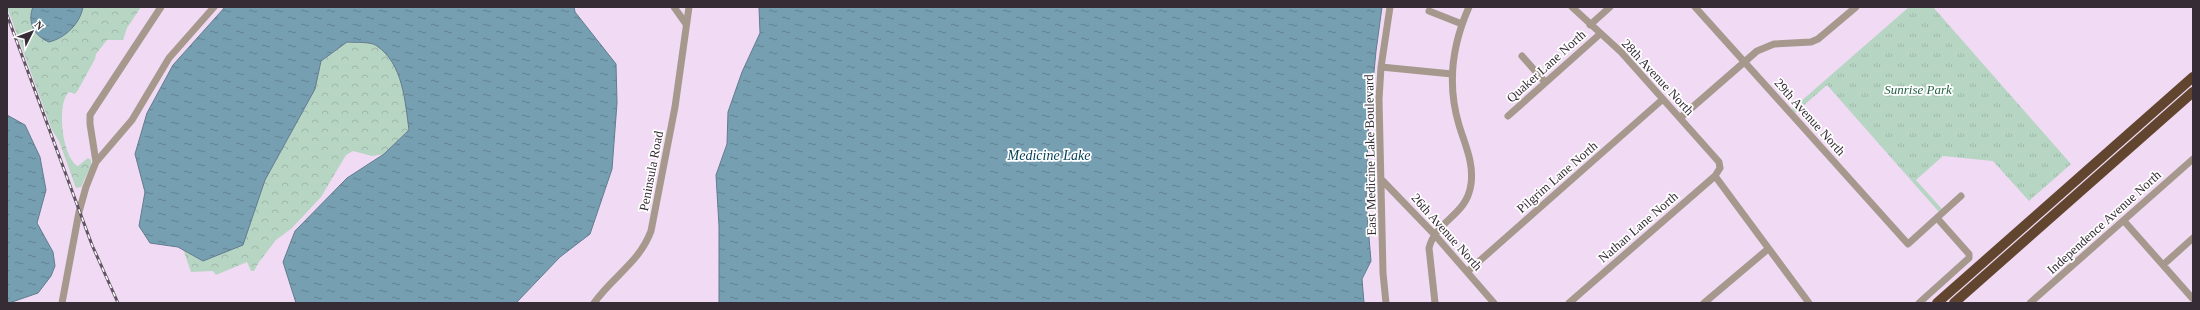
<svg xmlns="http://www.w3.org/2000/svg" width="2200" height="310" viewBox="0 0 2200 310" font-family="Georgia,serif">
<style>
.forest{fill:url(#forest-crowns)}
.park{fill:url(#park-tufts)}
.water{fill:url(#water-ripples);stroke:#627c8d}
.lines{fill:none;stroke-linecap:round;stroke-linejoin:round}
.minor{stroke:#a7988e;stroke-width:7}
.highway{stroke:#62452f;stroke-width:10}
.rail-casing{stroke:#615563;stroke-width:3}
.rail{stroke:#fff;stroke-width:1.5;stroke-dasharray:4.5;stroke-linecap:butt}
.labels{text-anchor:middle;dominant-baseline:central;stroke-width:3.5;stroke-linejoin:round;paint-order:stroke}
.street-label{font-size:13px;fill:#352c36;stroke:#fff}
.park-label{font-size:13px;font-style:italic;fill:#256343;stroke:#fff}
.water-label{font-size:14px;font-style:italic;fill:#064257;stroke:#fff}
</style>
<defs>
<pattern id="forest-crowns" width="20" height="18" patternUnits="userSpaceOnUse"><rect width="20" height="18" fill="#b7d5c3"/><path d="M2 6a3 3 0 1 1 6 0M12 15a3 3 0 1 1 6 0" fill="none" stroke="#9eb7a8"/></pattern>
<pattern id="park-tufts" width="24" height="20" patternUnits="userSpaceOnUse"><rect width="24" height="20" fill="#b7d5c3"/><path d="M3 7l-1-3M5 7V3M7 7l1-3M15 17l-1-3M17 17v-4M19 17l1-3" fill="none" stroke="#9eb7a8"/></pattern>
<pattern id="water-ripples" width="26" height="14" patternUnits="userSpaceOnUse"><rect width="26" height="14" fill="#769fb2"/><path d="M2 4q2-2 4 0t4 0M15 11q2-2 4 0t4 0" fill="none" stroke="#628292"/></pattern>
</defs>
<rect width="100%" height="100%" fill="#f0daf4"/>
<!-- forest -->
<path class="forest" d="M7,7H33L32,25L39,36L66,33L79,18L83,7H141L127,28L123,40H107L96,54L95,59L78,90L75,94L69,92C56,103 62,158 78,166L88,158L91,160V166L81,187L76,188L59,141L52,130Z
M347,42C355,43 371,41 377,46C404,64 405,101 409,130L384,154L372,156L353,151L346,155L321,197L292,228L276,240L259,262L254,271H251L247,262L216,275L213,271L191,272L183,249L203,261L243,245L265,180L315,89L321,61Z"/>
<!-- park -->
<path class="park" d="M1909,7H1933L2071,164L2029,201L1993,161L1943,156L1916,180L1942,209L1939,212L1827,85L1795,113L1792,109Z"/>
<!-- water -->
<path class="water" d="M33,7H83C80,24 65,38 49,42C34,36 27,22 33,7Z
M225,7H574L575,12L616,64L617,103L612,169L590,234L560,257L516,303H296L283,262L295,231L347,178L384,154L409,130C405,101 403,64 377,46C371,41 355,43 347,42L321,61L315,89L265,180L243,245L203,261L178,247L150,243L139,226L145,192L135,154L147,113L173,65Z
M759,7H1382L1376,51L1368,134L1366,203L1371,261L1362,279L1364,303H719V226L716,175L727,144L728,112L742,72L760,33Z
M7,115L25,125L40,157L46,190L37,223L53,252L55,266L51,276L38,293L9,303H7Z"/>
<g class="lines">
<!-- minor -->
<path class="minor" d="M674,7L686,24
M1695,7L1908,244L1961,196
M1429,11L1462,24
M1590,25L1610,7
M1522,56L1545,82
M1381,67L1452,74
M1508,116L1600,34
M1680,118L1757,51L1774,44L1811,42L1818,39L1856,7
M96,162L90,124V115L161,7
M1715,176L1809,303
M1381,179L1434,234L1494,303
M2124,221L2193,299
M2163,265L2193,238
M1467,272L1663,99
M62,303L79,212L86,187L96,162L132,120L169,58L214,7
M594,303C613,276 639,263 651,231L675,107L689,7
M1386,303L1383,273L1379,99L1381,67L1390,7
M1435,303L1429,248C1436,220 1467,216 1471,184C1474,163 1465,145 1459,125C1447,85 1452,45 1469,7
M1569,303L1715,176L1720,168L1719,162L1621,52L1572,7
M1704,303L1768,249
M1919,303L1969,258V254L1937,218
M2030,303L2193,159"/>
<!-- highway -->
<path class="highway" d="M1937,303L2193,77
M1954,303L2193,92"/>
<!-- rail casing -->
<g class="rail-casing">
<path id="rail" d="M7,15L92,245L118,303"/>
</g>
<!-- rail -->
<use href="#rail" class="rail"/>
</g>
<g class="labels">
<!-- street labels -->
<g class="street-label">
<text transform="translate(1546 66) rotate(-42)">Quaker Lane North</text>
<text transform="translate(1658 77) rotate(47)">28th Avenue North</text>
<text transform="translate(1810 117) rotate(48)">29th Avenue North</text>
<text transform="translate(1370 155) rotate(-91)">East Medicine Lake Boulevard</text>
<text transform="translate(651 171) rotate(-79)">Peninsula Road</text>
<text transform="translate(1557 177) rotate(-41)">Pilgrim Lane North</text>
<text transform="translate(2104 222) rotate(-42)">Independence Avenue North</text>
<text transform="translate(1638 227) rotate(-41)">Nathan Lane North</text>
<text transform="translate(1447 232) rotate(48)">26th Avenue North</text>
</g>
<!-- park labels -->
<g class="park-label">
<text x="1918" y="89">Sunrise Park</text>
</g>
<!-- water labels -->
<g class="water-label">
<text x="1049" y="155">Medicine Lake</text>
</g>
</g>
<!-- border -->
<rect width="2200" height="310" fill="none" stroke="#352c36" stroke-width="16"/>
<!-- north arrow -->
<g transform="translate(32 32) rotate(48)" stroke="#ffffff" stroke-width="3" paint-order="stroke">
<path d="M0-3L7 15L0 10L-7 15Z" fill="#352c36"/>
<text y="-6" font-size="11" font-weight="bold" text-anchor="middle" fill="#352c36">N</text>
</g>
</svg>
